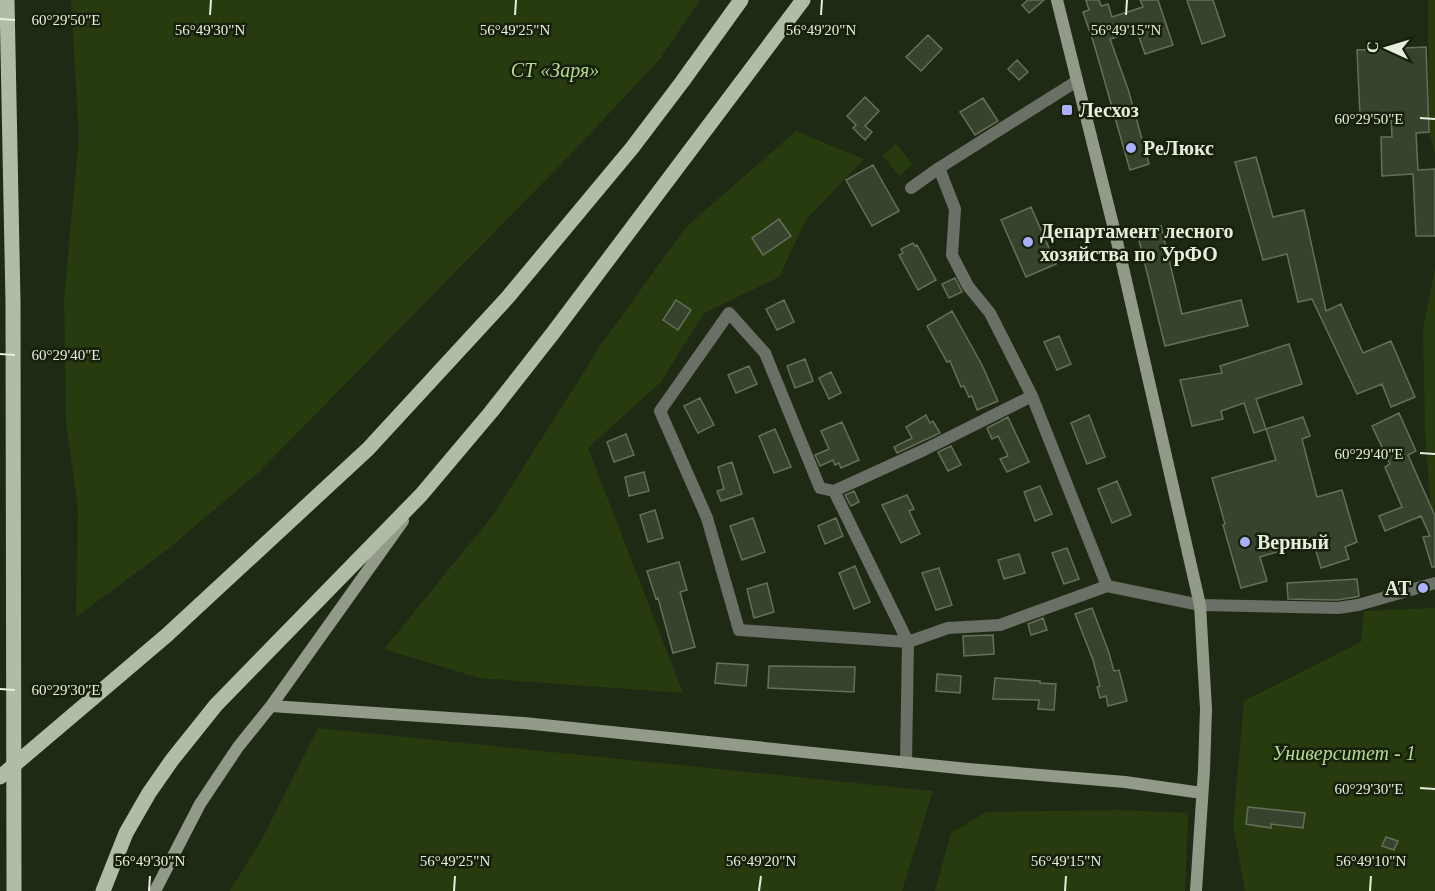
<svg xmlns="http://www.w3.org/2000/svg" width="1435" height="891" viewBox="0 0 1435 891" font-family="Georgia,serif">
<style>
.green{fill:#273b0e}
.building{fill:#37432c;stroke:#647159;stroke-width:1.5}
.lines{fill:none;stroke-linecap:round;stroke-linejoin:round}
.street{stroke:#6b7066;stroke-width:12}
.secondary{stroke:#929b8a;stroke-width:12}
.primary{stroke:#b0bca6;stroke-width:15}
.primary-bridge{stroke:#b0bca6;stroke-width:15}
.ticks{fill:none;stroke:#e6eee0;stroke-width:2}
.poi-dot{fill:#aab0fc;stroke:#16200b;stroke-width:2}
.labels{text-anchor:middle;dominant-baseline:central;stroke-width:5;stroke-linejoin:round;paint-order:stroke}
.park-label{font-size:20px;font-style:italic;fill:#b6da92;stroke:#16200b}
.poi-label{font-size:20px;font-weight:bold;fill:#e6eee0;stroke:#16200b;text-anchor:start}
.ticks-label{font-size:15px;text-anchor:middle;fill:#e6eee0;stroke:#16200b;stroke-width:5;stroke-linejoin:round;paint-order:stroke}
</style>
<rect width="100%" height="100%" fill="#1f2a14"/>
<!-- green -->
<path class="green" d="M71,0H700L659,60L574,151L259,472L168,549L76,617L78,509L66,423L64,298L79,137Z
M1428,0H1435V154L1429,132Z
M796,131L864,159L806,220L779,277L704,313L661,382L588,448L683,693L479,678L384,649L494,514L602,343L686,227Z
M896,144L913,164L899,176L882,155Z
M1435,269V511L1431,508L1425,433L1423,330Z
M1435,608V891H1245L1233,824L1244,701L1361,642L1364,611Z
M318,728L933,791L902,891H230L264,835Z
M1121,810L1188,813L1185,891H935L951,833L986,812Z"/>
<!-- building -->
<path class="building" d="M1028,0H1044L1029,13L1022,5Z
M1086,0H1099L1101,6L1108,4L1112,17L1143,7L1140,0H1158L1173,45L1145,54L1137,31L1110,39L1128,89L1149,164L1130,170L1094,44L1083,12L1089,10Z
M1187,0H1213L1225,36L1202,44Z
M928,35L942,49L921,71L906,57Z
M1426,47L1429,132L1416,133L1418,170L1435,169V236H1416L1413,174L1382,176L1381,137H1392L1391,114L1360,115L1357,50Z
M1017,60L1028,72L1019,80L1008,69Z
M865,97L879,111L865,126L872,132L865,140L853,128L856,125L847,116Z
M983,98L998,121L975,135L960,112Z
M1256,157L1273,217L1304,210L1326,311L1341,304L1363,353L1391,341L1415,397L1391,407L1382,384L1357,394L1312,299L1298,302L1287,254L1263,260L1235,162Z
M873,165L899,211L872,226L846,180Z
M1031,207L1056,264L1026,277L1001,220Z
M779,219L791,236L763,255L752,238Z
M1161,226L1182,314L1241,300L1248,326L1165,346L1137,232Z
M913,243L915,246L917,245L936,280L918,290L899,255L903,253L901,249Z
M955,278L962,292L949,298L942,284Z
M676,300L691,310L678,330L663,320Z
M784,300L794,322L777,330L766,309Z
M952,311L982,365L998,401L977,410L972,396L969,397L964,386L961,387L950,361L947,362L927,326Z
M1059,336L1071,364L1057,370L1044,342Z
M1289,344L1302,384L1256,399L1266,429L1254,433L1244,403L1221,411L1223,419L1192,426L1180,380L1222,373L1220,366Z
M805,359L813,381L795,388L787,366Z
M749,366L757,384L736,393L728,375Z
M831,372L841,393L829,399L819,378Z
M700,398L714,425L698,433L684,406Z
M1399,413L1416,451L1408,455L1435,516V567H1432L1423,537L1430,536L1421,516L1385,531L1379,516L1402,507L1385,467L1390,464L1372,426Z
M926,415L930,423L933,421L940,433L897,453L894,447L912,438L906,427Z
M1089,415L1105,457L1087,464L1071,423Z
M1008,417L1029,462L1007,472L1000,459L1008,456L998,436L992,439L987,428Z
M1303,417L1310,436L1302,439L1317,497L1342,490L1357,542L1345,547L1349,559L1321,568L1313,541L1260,557L1267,581L1241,588L1223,525L1225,524L1212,478L1276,460L1266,429Z
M842,422L859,460L841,468L839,463L835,465L833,460L820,466L815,455L829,449L821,431Z
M775,429L791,467L774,473L759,436Z
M626,434L634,455L614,462L607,442Z
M951,446L961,465L948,471L938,452Z
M732,462L742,494L721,501L717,491L724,489L718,467Z
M644,472L649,491L629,496L625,477Z
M1117,481L1131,515L1112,523L1098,489Z
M1040,486L1052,514L1035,521L1024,492Z
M854,491L859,502L851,506L845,495Z
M907,495L914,509L909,511L920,534L901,543L882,505Z
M655,510L663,538L648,542L640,515Z
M753,518L765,552L742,560L730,526Z
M836,518L843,536L825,544L818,526Z
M1067,548L1079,579L1064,584L1052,553Z
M1019,554L1025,573L1004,579L998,560Z
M679,562L687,590L680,592L695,647L673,653L658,598L656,599L647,571Z
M855,566L870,602L854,609L839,573Z
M939,568L952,605L936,610L922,573Z
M1357,579L1359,596L1356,597L1337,600L1288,599L1287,583Z
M767,583L774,612L754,618L747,589Z
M1092,608L1108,650L1114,671L1119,670L1127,701L1108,706L1106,696L1100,698L1097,687L1100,686L1093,660L1075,614Z
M1043,618L1047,630L1031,635L1028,624Z
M993,635L994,654L964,656L963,636Z
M717,663L748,665L746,686L715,683Z
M769,666L855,667L854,692L768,688Z
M937,674L961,676L960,693L936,691Z
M995,678L1040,681V683L1056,684L1054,710L1038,709L1039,700L993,699Z
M1248,807L1305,813L1303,828L1271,824V828L1246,824Z
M1386,837L1398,841L1394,850L1382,846Z"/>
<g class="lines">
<!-- street -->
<path class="street" d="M939,168L955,209L952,255L968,286L990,313L1032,396L1107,586
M911,188L939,168L1077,81
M834,491L924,450L1032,396
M906,762L908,642L834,491L820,488L765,353L729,313L660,411L707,518L739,630L908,642L948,628L1000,625L1107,586L1200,605L1338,608L1358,605L1435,583"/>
<!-- secondary -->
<path class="secondary" d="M1057,0L1116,237L1200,605L1206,709L1204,770L1196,891
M271,706L524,723L968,769L1125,782L1202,793
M155,891L200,804L238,747L271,706L403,521"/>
<!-- primary -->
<path class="primary" d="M7,0L13,302L14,891
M93,698L167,635L368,449L508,297L632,148L682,82L741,0
M103,891L126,833L149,793L172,760L216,705L421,495L491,412L553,333L803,0"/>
<!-- primary-bridge -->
<path class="primary-bridge" d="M0,777L93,698"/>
</g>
<!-- ticks -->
<path class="ticks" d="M210,15L211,0M515,15L516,0M821,15L822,0M1126,15L1127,0M0,19L15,20M1420,118L1435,119M0,354L15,355M1420,453L1435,454M0,689L15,690M1420,788L1435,789M149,891L150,876M454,891L455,876M759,891L761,876M1065,891L1066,876M1370,891L1371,876"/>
<!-- markers -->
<g class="poi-dot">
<rect x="1061" y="104" width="12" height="12" rx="3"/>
<circle cx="1131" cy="148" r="6"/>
<circle cx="1028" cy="242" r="6"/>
<circle cx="1245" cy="542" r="6"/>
<circle cx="1423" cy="588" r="6"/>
</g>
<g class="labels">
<!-- park labels -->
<g class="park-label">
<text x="555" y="70">СТ «Заря»</text>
<text x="1344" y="753">Университет - 1</text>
</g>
<!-- poi labels -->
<g class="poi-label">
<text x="1079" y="110">Лесхоз</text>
<text x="1143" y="148">РеЛюкс</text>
<text x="1040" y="231">Департамент лесного<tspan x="1040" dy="23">хозяйства по УрФО</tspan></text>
<text x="1257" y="542">Верный</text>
<text x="1411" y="588" text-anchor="end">AT</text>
</g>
</g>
<g class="ticks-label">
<text x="66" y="25">60°29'50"E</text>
<text x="210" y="35">56°49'30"N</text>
<text x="515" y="35">56°49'25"N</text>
<text x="821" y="35">56°49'20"N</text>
<text x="1126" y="35">56°49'15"N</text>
<text x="1369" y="124">60°29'50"E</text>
<text x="66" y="360">60°29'40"E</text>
<text x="1369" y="459">60°29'40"E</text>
<text x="66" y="695">60°29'30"E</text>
<text x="1369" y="794">60°29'30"E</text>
<text x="150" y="866">56°49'30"N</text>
<text x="455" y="866">56°49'25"N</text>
<text x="761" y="866">56°49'20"N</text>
<text x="1066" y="866">56°49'15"N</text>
<text x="1371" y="866">56°49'10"N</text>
</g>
<!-- north arrow -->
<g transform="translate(1387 48) rotate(274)" stroke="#16200b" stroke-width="4.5" paint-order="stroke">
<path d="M0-4.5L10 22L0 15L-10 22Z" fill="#e6eee0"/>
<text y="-9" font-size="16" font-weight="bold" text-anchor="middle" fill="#e6eee0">С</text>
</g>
</svg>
